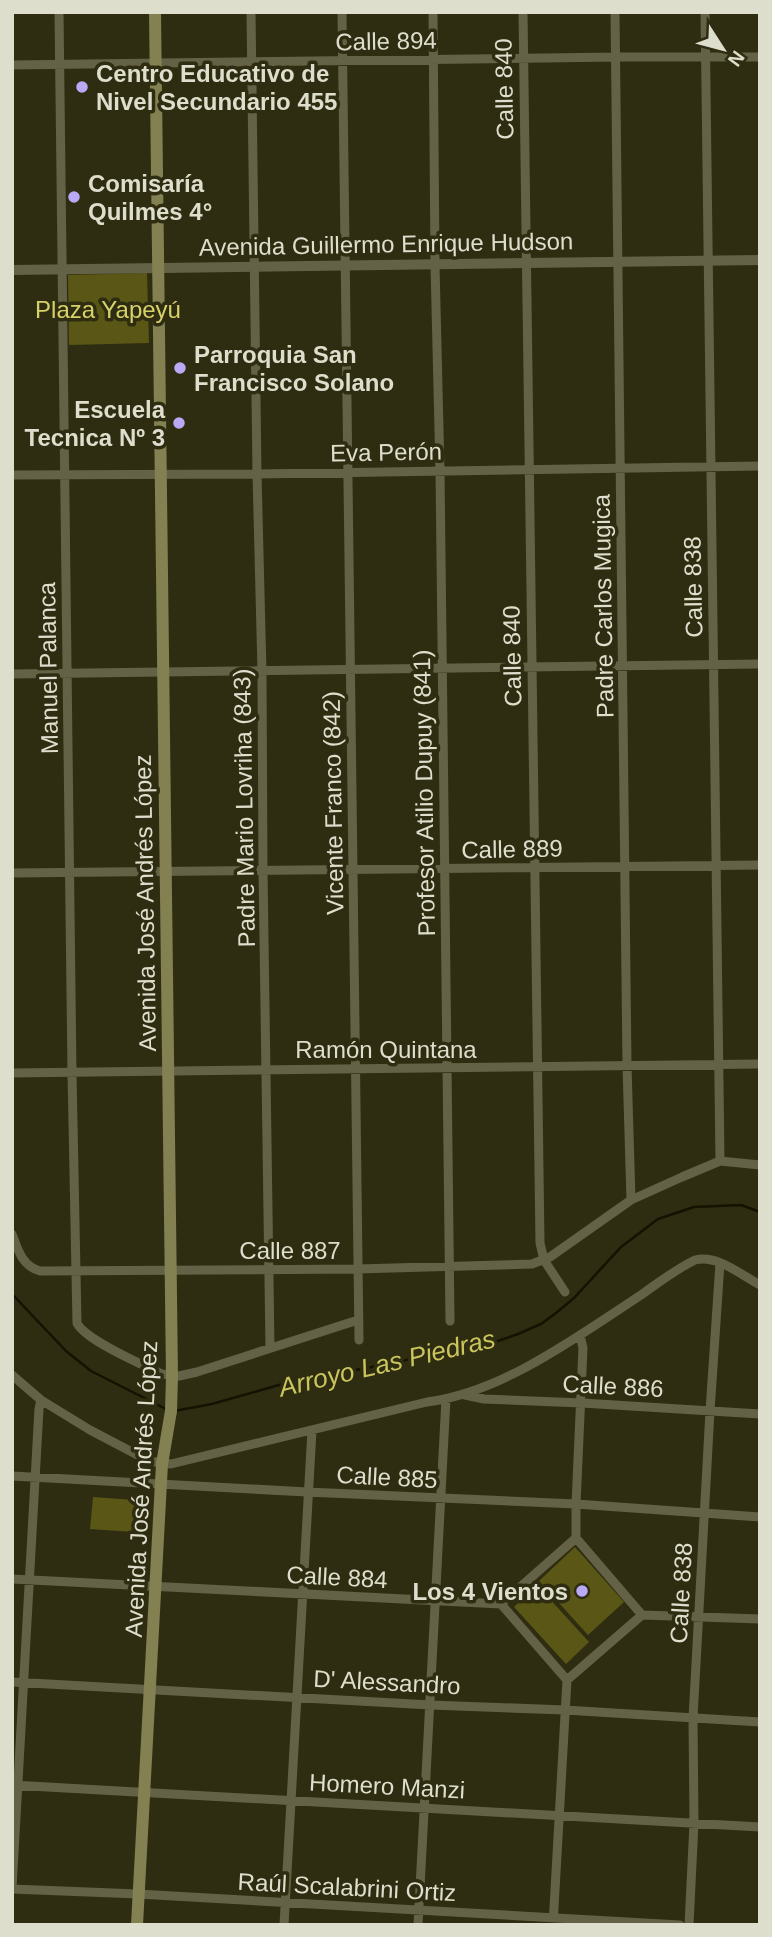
<svg xmlns="http://www.w3.org/2000/svg" width="772" height="1937" viewBox="0 0 772 1937" font-family="Arial,sans-serif">
<style>
.green{fill:#5a5615}
.lines{fill:none;stroke-linecap:round;stroke-linejoin:round}
.stream{stroke:#141200;stroke-width:2.5}
.minor{stroke:#646246;stroke-width:9}
.tertiary{stroke:#646246;stroke-width:10}
.secondary{stroke:#838152;stroke-width:12}
.poi-dot{fill:#baaaf6;stroke:#2f2d11;stroke-width:2.5}
.labels{text-anchor:middle;dominant-baseline:central;stroke-width:7;stroke-linejoin:round;paint-order:stroke}
.street-label{font-size:24px;fill:#dedecd;stroke:#2f2d11}
.poi-label{font-size:24px;font-weight:bold;fill:#dedecd;stroke:#2f2d11;text-anchor:start}
.park-label{font-size:24px;fill:#d7d169;stroke:#2f2d11}
.water-label{font-size:26px;font-style:italic;fill:#cbc55d;stroke:#2f2d11}
</style>
<rect width="100%" height="100%" fill="#2f2d11"/>
<!-- green -->
<path class="green" d="M147,273L149,343L69,345L68,275Z
M93,1497L149,1501L147,1533L90,1529Z
M575,1547L624,1602L588,1635L539,1581Z
M537,1585L589,1642L566,1664L514,1607Z"/>
<g class="lines">
<!-- stream -->
<path class="stream" d="M12,1294L66,1351L91,1371L168,1410
M174,1411L212,1404L286,1383L377,1366L498,1341L518,1334L541,1324L556,1313L574,1298L621,1247L658,1219L694,1207L741,1205L760,1212"/>
<!-- minor -->
<path class="minor" d="M59,12L72,1073L77,1323C85,1340 143,1365 162,1374L179,1376L197,1372L358,1320
M251,12L257,474L262,672L263,870L270,1348
M342,12L359,1340
M433,12L435,265L440,471L450,1321
M523,12L540,1243L544,1260L565,1292
M615,12L627,1066L631,1200
M705,12L720,1161
M12,65L616,57H760
M12,475L257,474L760,466
M12,674L760,664
M12,873L760,865
M12,1073L760,1064
M12,1234C18,1250 22,1266 40,1271L357,1269L532,1264L550,1257L631,1200L682,1177L720,1161L760,1165
M12,1375L41,1400L90,1430L149,1461L171,1464L427,1402C503,1392 577,1337 641,1295C658,1283 676,1269 695,1260C717,1254 741,1275 760,1285
M465,1395L484,1399L582,1403L760,1414
M12,1476L307,1492L576,1504L760,1517
M576,1538V1504L583,1348L580,1335
M12,1579L501,1604L567,1680L642,1615
M501,1604L576,1538L642,1615L760,1619
M12,1682L431,1705L565,1710L760,1722
M12,1785L760,1827
M12,1888L39,1409L41,1400
M12,1889L138,1894L680,1925
M284,1925L312,1430
M418,1925L446,1399
M553,1925L567,1680
M689,1925L694,1823L693,1718L710,1411L720,1263"/>
<!-- tertiary -->
<path class="tertiary" d="M12,270L760,260"/>
<!-- secondary -->
<path class="secondary" d="M137,1925L162,1464L171,1411L172,1377L155,12"/>
</g>
<!-- markers -->
<g class="poi-dot">
<circle cx="82" cy="87" r="7"/>
<circle cx="74" cy="197" r="7"/>
<circle cx="180" cy="368" r="7"/>
<circle cx="179" cy="423" r="7"/>
<circle cx="582" cy="1591" r="7"/>
</g>
<g class="labels">
<!-- street labels -->
<g class="street-label">
<text transform="translate(386 41) rotate(-1)">Calle 894</text>
<text transform="translate(504 89) rotate(-91)">Calle 840</text>
<text transform="translate(386 244) rotate(-1)">Avenida Guillermo Enrique Hudson</text>
<text transform="translate(386 452) rotate(-1)">Eva Perón</text>
<text transform="translate(693 587) rotate(-91)">Calle 838</text>
<text transform="translate(603 606) rotate(-91)">Padre Carlos Mugica</text>
<text transform="translate(512 656) rotate(-91)">Calle 840</text>
<text transform="translate(48 668) rotate(-91)">Manuel Palanca</text>
<text transform="translate(424 793) rotate(-91)">Profesor Atilio Dupuy (841)</text>
<text transform="translate(333 803) rotate(-91)">Vicente Franco (842)</text>
<text transform="translate(244 808) rotate(-91)">Padre Mario Lovriha (843)</text>
<text transform="translate(512 849) rotate(-1)">Calle 889</text>
<text transform="translate(145 903) rotate(-91)">Avenida José Andrés López</text>
<text x="386" y="1049">Ramón Quintana</text>
<text x="290" y="1250">Calle 887</text>
<text transform="translate(613 1386) rotate(3)">Calle 886</text>
<text transform="translate(387 1477) rotate(3)">Calle 885</text>
<text transform="translate(141 1489) rotate(-87)">Avenida José Andrés López</text>
<text transform="translate(337 1577) rotate(3)">Calle 884</text>
<text transform="translate(681 1593) rotate(-87)">Calle 838</text>
<text transform="translate(387 1682) rotate(3)">D' Alessandro</text>
<text transform="translate(387 1786) rotate(3)">Homero Manzi</text>
<text transform="translate(347 1887) rotate(3)">Raúl Scalabrini Ortiz</text>
</g>
<!-- poi labels -->
<g class="poi-label">
<text x="96" y="73">Centro Educativo de<tspan x="96" dy="28">Nivel Secundario 455</tspan></text>
<text x="88" y="183">Comisaría<tspan x="88" dy="28">Quilmes 4°</tspan></text>
<text x="194" y="354">Parroquia San<tspan x="194" dy="28">Francisco Solano</tspan></text>
<text x="165" y="409" text-anchor="end">Escuela<tspan x="165" dy="28">Tecnica Nº 3</tspan></text>
<text x="568" y="1591" text-anchor="end">Los 4 Vientos</text>
</g>
<!-- park labels -->
<g class="park-label">
<text x="108" y="309">Plaza Yapeyú</text>
</g>
<!-- water labels -->
<g class="water-label">
<text transform="translate(387 1363) rotate(-13)">Arroyo Las Piedras</text>
</g>
</g>
<!-- border -->
<rect width="772" height="1937" fill="none" stroke="#dedecd" stroke-width="28"/>
<!-- north arrow -->
<g transform="translate(723 49) rotate(126)" stroke="#2f2d11" stroke-width="5" paint-order="stroke">
<path d="M0-5L12 26L0 18L-12 26Z" fill="#dedecd"/>
<text y="-10" font-size="19" font-weight="bold" text-anchor="middle" fill="#dedecd">N</text>
</g>
</svg>
